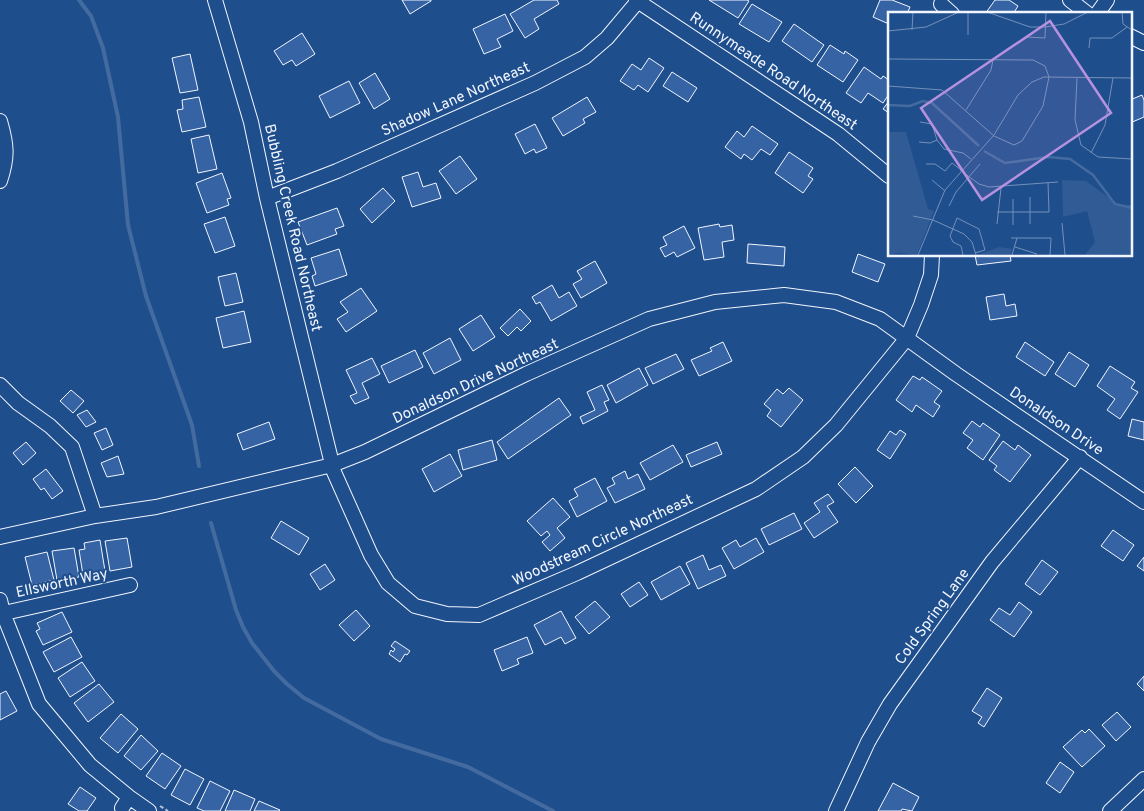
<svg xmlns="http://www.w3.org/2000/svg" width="1144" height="811" viewBox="0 0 1144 811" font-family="Overpass,sans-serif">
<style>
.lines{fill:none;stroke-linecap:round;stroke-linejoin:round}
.stream{stroke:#446ba0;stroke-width:4}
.building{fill:#3563a3;stroke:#f2f6ff}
.minor-casing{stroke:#f2f6ff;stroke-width:16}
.path{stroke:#b3c4dc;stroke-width:2;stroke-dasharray:4 2.5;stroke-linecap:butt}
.minor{stroke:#1f4e8c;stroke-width:14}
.labels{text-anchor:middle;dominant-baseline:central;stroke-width:4;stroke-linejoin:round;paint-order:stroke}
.street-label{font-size:15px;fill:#f2f6ff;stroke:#1f4e8c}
.inset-river{fill:none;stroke:#446ba0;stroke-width:2.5}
.inset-road{fill:none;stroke:#7391ba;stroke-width:1}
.view{fill:#b691df;fill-opacity:0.15;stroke:#b691df;stroke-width:2.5}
.inset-edge{fill:none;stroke:#f2f6ff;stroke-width:2.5}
</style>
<rect width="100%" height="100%" fill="#1f4e8c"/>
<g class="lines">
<!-- stream -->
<path class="stream" d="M79,0L91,16L103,48L118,117L128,225L146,296L192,425L199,466
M211,523L236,610L243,627L252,643L274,671L287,684L304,698L381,739L468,767L553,811"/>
</g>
<!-- building -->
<path class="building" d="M402,0H431V1L410,14Z
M534,0H557L559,4L534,19L539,29L525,38L510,14Z
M709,0H747L749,1L738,18Z
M880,0H892L910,7L907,14H889V24L873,17Z
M995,0H1009L1018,6L1013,14H985Z
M752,4L782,22L769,42L739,24Z
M505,14L513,31L497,39L501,47L484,54L473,29Z
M794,24L824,45L812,62L782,41Z
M302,33L315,54L296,66L292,60L283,65L274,51Z
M830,45L844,54L845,51L858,60L843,82L817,65Z
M190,54L198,90L180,93L172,58Z
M649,58L664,68L648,92L638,85L634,90L620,81L632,64L641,70Z
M864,67L881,79L883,76L889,80V94L883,103L868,93L861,103L846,93Z
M672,72L697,88L688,102L663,86Z
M375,73L390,99L374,109L359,83Z
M349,81L360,103L330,118L319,96Z
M1142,95L1144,100V117L1130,123V100Z
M199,97L206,127L182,132L177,110L183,109L182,100Z
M587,97L596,112L583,119L585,123L563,136L552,118Z
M889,101V113L883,109Z
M535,124L547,148L536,153L534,149L525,154L515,134Z
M752,126L778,144L770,155L761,149L752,160L744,154L741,159L725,147L737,131L744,137Z
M209,135L217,169L198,173L191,139Z
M789,152L813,168L808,176L813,179L803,193L775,173Z
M460,156L477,179L456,194L439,171Z
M418,172L423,187L436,183L441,198L412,207L402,177Z
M222,173L231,198L227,199L229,205L207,213L196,183Z
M383,188L395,201L372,223L360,209Z
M337,208L344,226L335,229L337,234L307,245L298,222Z
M225,217L235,246L215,253L204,224Z
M719,224L720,227L732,225L734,240L722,242L724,257L704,260L698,228Z
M684,226L695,248L677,257L674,252L665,257L660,248L667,245L663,237Z
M748,244L785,247L784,266L747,263Z
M339,249L347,275L315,286L312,276L316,274L311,258Z
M858,254L885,264L878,282L852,272Z
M975,255H1010L1011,261L977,265Z
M595,261L607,283L581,298L573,284L582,279L577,271Z
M236,273L243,302L225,306L218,277Z
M552,285L559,298L569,292L577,306L551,321L540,302L536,304L532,297Z
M361,288L377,311L346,332L337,319L348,312L340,302Z
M1004,294L1006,306L1015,304L1017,316L990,320L986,297Z
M520,309L531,321L521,331L517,327L508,336L500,328Z
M244,311L251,342L223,348L216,318Z
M481,315L495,337L473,351L459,329Z
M450,338L461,360L434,374L423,353Z
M723,342L732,361L699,376L691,360L712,351L710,348Z
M1025,342L1054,362L1045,376L1016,357Z
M415,350L423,367L389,383L381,366Z
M1069,352L1089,365L1075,387L1055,374Z
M676,354L684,369L653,384L645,368Z
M372,358L380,374L362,383L369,398L355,404L350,396L357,393L346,370Z
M1110,366L1135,382L1131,388L1138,392L1120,419L1107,410L1115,399L1097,386Z
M639,368L648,385L616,403L607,385Z
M913,376L920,380L922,377L942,391L934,402L940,406L933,417L916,405L912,412L896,400Z
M602,385L609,400L604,402L608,411L583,424L580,417L595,410L587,392Z
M789,388L803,400L781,427L767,416L771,410L764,404L777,389L783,394Z
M71,390L84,401L73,413L60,401Z
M559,398L571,415L508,459L497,442Z
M87,410L96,422L86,427L77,415Z
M1132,419L1144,422V440L1128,436Z
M972,421L980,427L983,423L1000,435L983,460L967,448L973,440L963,433Z
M269,422L275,439L243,450L237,434Z
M106,428L113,445L102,450L94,433Z
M900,430L906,434L890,459L877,450L890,431L896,435Z
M492,440L497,460L463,470L458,450Z
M1003,441L1015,450L1018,445L1031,455L1010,482L994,470L997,466L989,460Z
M26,442L36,453L23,465L13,453Z
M717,442L722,454L691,467L686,455Z
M673,445L683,462L650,480L640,463Z
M450,454L462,476L434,492L422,469Z
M118,456L124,474L107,477L101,463Z
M855,467L873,486L856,503L838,484Z
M46,469L63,491L52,499L44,488L41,490L33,479Z
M625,471L628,479L638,474L645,489L615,503L607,488L615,484L612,478Z
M595,478L607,501L577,517L569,501L578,496L574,489Z
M828,494L834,502L827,506L838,522L814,538L804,523L820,512L814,503Z
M553,498L570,517L557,528L565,538L550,551L542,542L550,535L547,531L541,536L527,521Z
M794,513L802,529L769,545L761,529Z
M281,521L309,538L299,555L271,538Z
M1113,530L1134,545L1123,561L1101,546Z
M127,538L132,567L110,571L105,541Z
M756,538L764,552L734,569L722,548L736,540L740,547Z
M100,540L105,571L83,575L79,550L85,549L84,543Z
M74,548L79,577L57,580L52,551Z
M47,552L54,580L32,585L25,557Z
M703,555L709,570L721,565L726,576L698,589L686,563Z
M1144,557V571L1137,566Z
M1042,560L1058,572L1040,595L1025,584Z
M325,564L335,580L320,590L310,574Z
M680,566L690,584L661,600L651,582Z
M639,582L648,595L630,607L621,594Z
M595,601L610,617L589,634L575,617Z
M1019,602L1032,612L1014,637L990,620L999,608L1010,615Z
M356,610L370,626L354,641L339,625Z
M561,611L576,638L565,644L561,637L545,645L534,625Z
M62,612L72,632L43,645L36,631L40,629L37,623Z
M71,637L82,657L54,672L43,652Z
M527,637L533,653L517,659L519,664L502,671L494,650Z
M395,641L410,651L407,655L405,654L400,662L389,654L391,650L393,652L395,649L391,646Z
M82,662L95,681L70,697L58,678Z
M1144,676V691L1137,684Z
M99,684L114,702L88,722L74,703Z
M987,688L1002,698L984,727L978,723L982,717L972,711Z
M6,691L17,711L0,720V694Z
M1117,712L1131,727L1116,741L1102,725Z
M121,714L138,729L118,753L100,738Z
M1089,729L1105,746L1082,767L1063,747L1082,730L1085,733Z
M141,735L158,751L141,770L124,756Z
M162,753L181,766L165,789L146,776Z
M1060,762L1074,772L1060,793L1046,783Z
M185,769L204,779L190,805L171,795Z
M210,781L230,791L220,811H204L197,808Z
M893,783L919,797L912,811L902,809L901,811H878Z
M80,787L96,798L87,811H79L68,804Z
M234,790L255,799L250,811H225Z
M259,801L280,810L279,811H254Z"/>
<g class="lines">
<!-- minor casing -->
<g class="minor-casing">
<path id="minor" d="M215,0L251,122L267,198L334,472L371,555L388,583L415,606L447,614L479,615L577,573L756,489L803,457L836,425L907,338L921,305L931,275L932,255
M636,0L838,134L889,176
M1070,0L1088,14
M941,4L952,14
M1097,14L1107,0
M1130,36L1144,43
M0,121C7,145 8,157 0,181
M267,198L337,171L535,83L585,57L607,38L638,1
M0,385L18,403L50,426L72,447L95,516
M0,537L95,516L156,507L332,465L365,452L526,374L649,319L715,302L784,295L836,302L880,319L956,374L1144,502
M0,600L3,613L39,704L90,765L129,797L149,811
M0,614L130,585
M122,808L129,797
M836,811L868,742L890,704L992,562L1080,457
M1110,811L1144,779"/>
</g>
<!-- path -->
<path class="path" d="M160,806L168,811"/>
<!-- minor -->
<use href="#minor" class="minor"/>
</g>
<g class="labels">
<!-- street labels -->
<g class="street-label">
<text transform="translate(773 72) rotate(34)">Runnymeade Road Northeast</text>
<text transform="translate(456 100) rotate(-24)">Shadow Lane Northeast</text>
<text transform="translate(292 228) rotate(77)">Bubbling Creek Road Northeast</text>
<text transform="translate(476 382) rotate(-25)">Donaldson Drive Northeast</text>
<text transform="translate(1056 422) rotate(34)">Donaldson Drive</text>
<text transform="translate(603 541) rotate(-25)">Woodstream Circle Northeast</text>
<text transform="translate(62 584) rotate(-12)">Ellsworth Way</text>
<text transform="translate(933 617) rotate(-54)">Cold Spring Lane</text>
</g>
</g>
<!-- overview -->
<g transform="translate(888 12)">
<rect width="244" height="244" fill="#1f4e8c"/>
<path d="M0,120H18L40,197L46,199L29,243L12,241L0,243ZM174,168L198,169L231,193H244V242L197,243L207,230L199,199L175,205ZM111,235L124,237L122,243H90Z" fill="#305b95"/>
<path class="inset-river" d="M0,93L22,94L35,89L44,91L91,134M96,139L117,151L160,145L182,147L205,163L227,192L244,196"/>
<path class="inset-road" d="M80,0V23M99,0L142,15H157L176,12L200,0M234,0L235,12L244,18M24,18L25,0M0,19L38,15L71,0M139,25L157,26L158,0M201,36L202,26H224L239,15M0,47L145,48L157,54L161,65L155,94L134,129L126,133L106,124L54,78L0,74M189,66L187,108L193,133L210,145L244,147M78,98L103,58L105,48M32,110L44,112L49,128L56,137L75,141L83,147M31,130L42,131L49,128M203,141L217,113L225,66M38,152H47L57,159L64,151L73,158M72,158L91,172L101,175L170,170M44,168L57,179M142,185V212M125,187V213M61,194L68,180L92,152M109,200H161L160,170M25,204L45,208L76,222L84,230L88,243M174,211L177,243M109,212L113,176M123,226H163L162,243M127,235L149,242M30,243L57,178L106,123L130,83L144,70L156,65L244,66M75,243L73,234L65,230L62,224L69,206L91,217L97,238L87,241M124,243L129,226"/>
<path class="view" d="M162,9L223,101L94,188L33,96Z"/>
<rect width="244" height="244" class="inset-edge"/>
</g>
</svg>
